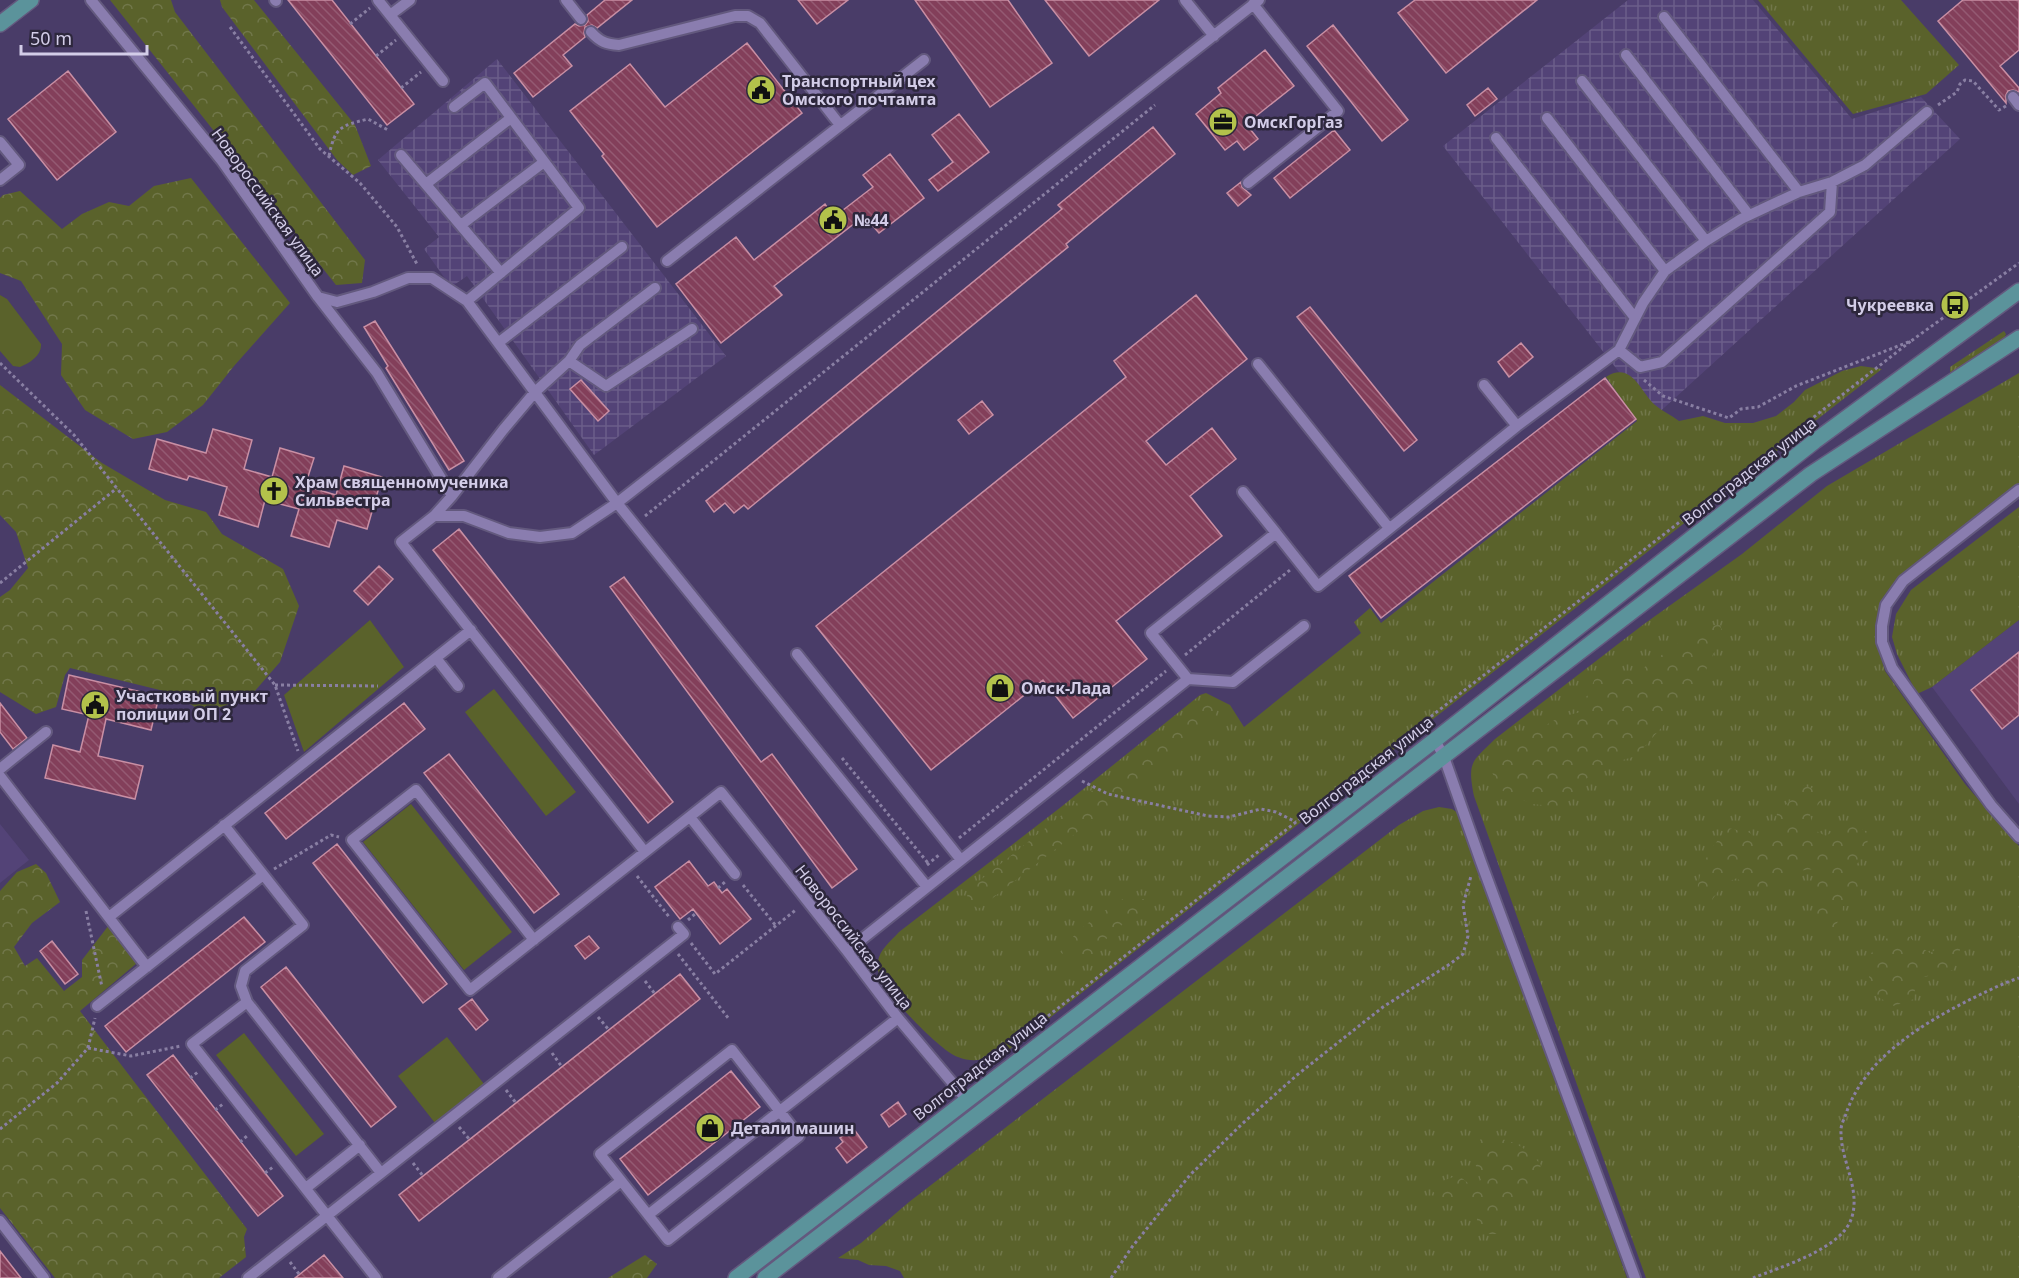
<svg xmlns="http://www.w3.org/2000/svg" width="2019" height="1278" viewBox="0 0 2019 1278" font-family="'Noto Sans',sans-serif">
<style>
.built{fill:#534377}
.industrial{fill:url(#industrial-grid)}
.grass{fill:url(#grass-tufts)}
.forest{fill:url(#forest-crowns)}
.park{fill:#5a622b}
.building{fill:url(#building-back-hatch);stroke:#c98fa4;stroke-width:1.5}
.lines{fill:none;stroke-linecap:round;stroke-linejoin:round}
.minor-casing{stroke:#63597e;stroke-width:14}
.major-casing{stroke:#63597e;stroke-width:18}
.path{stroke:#897fa3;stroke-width:3;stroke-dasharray:3 3;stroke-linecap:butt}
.minor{stroke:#8a7daf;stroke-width:10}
.major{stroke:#5b939b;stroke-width:15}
.labels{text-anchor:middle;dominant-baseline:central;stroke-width:5;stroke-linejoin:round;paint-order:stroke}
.poi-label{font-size:16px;font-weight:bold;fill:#d3cde8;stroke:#2d273c;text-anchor:start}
.street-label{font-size:16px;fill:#d3cde8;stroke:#2d273c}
</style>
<defs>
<pattern id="industrial-grid" width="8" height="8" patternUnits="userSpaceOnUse" patternTransform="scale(1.5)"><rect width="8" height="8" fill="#534377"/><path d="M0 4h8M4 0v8" fill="none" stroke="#6b5d8a"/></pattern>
<pattern id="grass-tufts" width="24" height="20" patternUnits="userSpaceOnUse" patternTransform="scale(1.5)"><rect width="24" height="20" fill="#5a622b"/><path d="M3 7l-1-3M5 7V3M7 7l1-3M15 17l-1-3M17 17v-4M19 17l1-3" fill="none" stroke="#71774a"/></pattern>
<pattern id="forest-crowns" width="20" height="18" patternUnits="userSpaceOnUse" patternTransform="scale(1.5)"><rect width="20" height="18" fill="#5a622b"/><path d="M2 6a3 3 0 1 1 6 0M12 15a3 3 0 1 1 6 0" fill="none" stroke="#71774a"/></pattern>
<pattern id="building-back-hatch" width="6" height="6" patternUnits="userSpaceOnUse" patternTransform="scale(1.5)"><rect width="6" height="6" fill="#833f5a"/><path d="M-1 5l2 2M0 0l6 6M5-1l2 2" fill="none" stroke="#945a72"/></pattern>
</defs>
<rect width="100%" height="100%" fill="#493c68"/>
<!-- built -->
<path class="built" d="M2019,620V804L1932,687Z
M0,824L29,860L0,883Z"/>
<!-- industrial -->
<path class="industrial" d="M1628,0H1753L1852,119L1921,97L1960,139L1654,417L1443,146Z
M497,59L726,356L594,455L467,276L451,287L424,249L439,237L378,160Z"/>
<!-- grass -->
<path class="grass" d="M1758,0H1901L1959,65L1926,94L1853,114Z
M2004,331L2006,334L2004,339L1954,373L1950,372V367Z
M1861,366L1882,369L1006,1052C990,1058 975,1064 958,1057C940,1051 893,1000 883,984C879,977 877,969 878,962C879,950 891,941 899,932L1061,807L1200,695L1206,693L1230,705L1244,727L1361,633L1354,622L1370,608L1381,623L1637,421L1606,377C1632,360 1641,393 1655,405C1662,411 1671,415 1679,421L1703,416L1725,423H1753L1776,416L1794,402L1805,390L1842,371Z
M2019,373V487L1889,593L1878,618L1876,641L1885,671L1965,784L2019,846V1278H1646L1474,796C1467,761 1472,762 1495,739L1644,624L1742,554L1827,486Z
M2019,507V620L1932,687L1917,694L1897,654L1892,637L1896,614L1911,590Z
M1439,807L1452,809L1461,815L1627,1278H904L900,1271L886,1266L869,1265L858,1260L838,1258L861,1243L909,1202L1031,1108L1399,825L1423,811Z"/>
<!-- forest -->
<path class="forest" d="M110,0H171L175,12L365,260L362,283L336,285Z
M220,0H254L355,125L371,166L353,175L337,160L222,7Z
M191,178L290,303L234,366L203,405L167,432L133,439L85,410L61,375L62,344L21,281L0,273V198L3,195L20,191L62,229L82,214L109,202L129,206L154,186Z
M0,385L102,463L165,500L206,512L222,534L283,569L299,606L280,662L248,699L217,708L200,710L172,693L70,668L65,675L56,707L36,714L0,692V597L10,590L28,568L16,532L0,515Z
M1720,625L1723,633L1706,670L1662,727L1636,756L1600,767L1584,781L1562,807L1532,804L1499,789L1492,772L1508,747L1560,717L1581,712L1595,678L1607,671L1636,673L1703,626Z
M1218,704L1213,726L980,908L965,904L969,889L1200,705Z
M1801,785L1819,790L1822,800L1810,815L1814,830L1826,836L1845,823L1858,825L1868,835L1867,849L1857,864V883L1861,893L1859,906H1843L1841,917L1831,932L1817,930L1810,919L1815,903L1812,883L1825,875L1814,869L1790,872L1773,892L1750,891L1737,878L1723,884L1710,903L1696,899C1700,866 1706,853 1728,828L1750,833L1760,844L1775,841L1777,812L1788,803Z
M36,864L46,873L60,902L32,923L14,947L25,966L37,958L64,991L82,977V960L109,925L137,963L80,1011L247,1229L244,1237L246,1257L219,1278H55L0,1208V891L17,872Z
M1128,896L1147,900L1149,909L1132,923L1118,926L1091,956L1072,961L1060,952C1078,928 1102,911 1128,896Z
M1904,931L1916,944L1930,953L1949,942L1961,947L1953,970L1916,979L1914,999L1894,1006L1871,993C1866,956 1866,945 1904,931Z
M1485,1137C1510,1138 1525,1146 1541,1165C1532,1190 1527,1182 1513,1198C1503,1209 1501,1221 1497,1234H1484L1477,1223V1210L1463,1204L1447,1202L1432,1191L1443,1181L1458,1175L1473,1187L1481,1180L1469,1146Z
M645,1255L657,1264L647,1278H608Z"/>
<!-- park -->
<path class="park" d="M0,295L7,299L41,344C42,355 30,363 20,367L13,366L0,351Z
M370,620L404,667L304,752L284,695Z
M494,689L576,792L546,816L465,712Z
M411,804L512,932L464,970L363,842Z
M244,1033L324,1134L296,1156L216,1055Z
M447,1037L484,1084L435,1123L398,1076Z"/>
<!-- building -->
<path class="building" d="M288,0H332L414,104L387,125Z
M605,0H632L597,28L592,25L585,27L584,33L585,37L563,55L572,66L533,97L514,73L575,24L579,26L585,25L588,21L587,15Z
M798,0H848L817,24Z
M915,0H1008L1052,63L990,107Z
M1045,0H1159L1089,56Z
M1415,0H1537L1446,73L1398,13Z
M1963,0H2019V50L2000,66L2019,88V92L2013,90L2008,91L2006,95V103L1938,21Z
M1333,25L1408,120L1382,141L1307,46Z
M747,43L802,113L657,227L602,156L604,154L570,111L630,64L665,107Z
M1265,50L1294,86L1246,124L1258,139L1244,150L1237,141L1225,150L1196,114L1221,93L1218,88Z
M68,71L116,132L57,180L8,119Z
M1488,88L1497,99L1475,116L1467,105Z
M959,114L989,152L938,191L929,180L953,162L932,135Z
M1153,127L1175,154L1066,244L1068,247L748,509L744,505L734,513L725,503L714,512L706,501L1062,209L1058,205Z
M1334,130L1350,150L1290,198L1274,178Z
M890,154L924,198L879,233L864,216L774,286L782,295L721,343L676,284L736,237L754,260L825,204L834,217L873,187L863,175Z
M1241,182L1242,187L1251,195L1238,206L1227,193Z
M1196,295L1247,359L1146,441L1166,465L1212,428L1236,459L1190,496L1222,536L1116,621L1147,659L1073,718L1043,680L931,770L816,626L1126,377L1114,361Z
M1310,307L1417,440L1404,451L1297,317Z
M375,321L464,461L449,470L386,368L388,366L364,327Z
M1521,343L1533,357L1509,377L1498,362Z
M1605,378L1636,419L1381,618L1349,576Z
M581,380L609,411L598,421L570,389Z
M982,401L993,415L969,434L958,420Z
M213,429L252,440L244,469L272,477L280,448L314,458L305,486L336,495L344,466L382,477L367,529L337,520L329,547L291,536L299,509L265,500L258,527L219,515L227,487L189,476L187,480L149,469L157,439L206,453Z
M459,529L673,802L648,823L433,550Z
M379,566L393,579L368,605L354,591Z
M624,577L761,762L772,754L857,869L832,888L610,587Z
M2019,652V715L2002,729L1971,690Z
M69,675L159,696L151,730L106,719L98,756L143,766L135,799L45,778L53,745L80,752L89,715L62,709Z
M0,703L27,738L13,749L0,732Z
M404,703L425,729L286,839L265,813Z
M449,754L559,894L534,913L424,773Z
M337,844L447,984L423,1003L313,863Z
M689,861L708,886L714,882L722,893L727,889L751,919L720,944L693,909L680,919L655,887Z
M244,917L265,942L126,1052L105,1026Z
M589,936L599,948L585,959L575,946Z
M52,941L78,974L65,984L40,951Z
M286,967L396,1107L371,1127L261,987Z
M680,974L700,999L419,1221L399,1195Z
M472,999L488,1020L476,1030L459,1009Z
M173,1055L283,1196L258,1216L147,1075Z
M731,1071L760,1107L648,1195L620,1159Z
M898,1102L906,1114L889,1127L881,1115Z
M853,1128L867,1147L847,1163L836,1148L843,1142L840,1138Z
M0,1251L21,1278H0Z
M324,1255L343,1278H295Z"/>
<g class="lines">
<!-- minor casing -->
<g class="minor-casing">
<path id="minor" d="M91,0L222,161L318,297L377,373L452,496
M275,0L276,1
M378,0L443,81
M566,0L581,19
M1185,0L1214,36
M390,15L410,0
M1664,17L1799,192
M591,32C600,42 606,44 619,45L735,16H748L760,23L840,125
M1626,55L1749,215
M1582,81L1706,241
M2013,97L2019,105
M454,107L485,83L579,208L467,301
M1547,118L1665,271
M1496,138L1635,318
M0,142L19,165L0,180
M401,155L501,273
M1248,183L1338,111L1253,4
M426,184L511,118
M461,225L544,162
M667,261L924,60
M318,297L337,302L373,292L408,278H432L467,301L617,503L927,887
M498,343L622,247
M1619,350L1640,367L1662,362L1830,212L1832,182
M569,361L606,386L692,329
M1258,364L1389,528
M1484,385L1517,426
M2019,490L1903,581L1886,605L1882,626V642L1892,668L1991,805L2019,837
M1243,492L1276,533
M434,516H464L509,533L540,537L572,533L617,503L1259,0
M797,654L961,860
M436,658L458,686
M1188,679L1233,682L1304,626
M1435,740L1444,757L1481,862L1635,1278
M0,769L46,732
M0,776L147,967
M690,817L735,874
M224,825L303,925L245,971L241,986L247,1002L381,1173
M645,852L401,542L434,516L452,496L503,430L535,392L569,361L580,345L655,288
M109,917L471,630
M534,940L416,790L352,840L470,990L721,792L847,951L898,1018L966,1099
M847,951L1188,679L1151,633L1276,533L1318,586L1517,426L1619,350L1643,303L1665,271L1706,241L1741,219L1799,192L1832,182L1865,165L1927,112
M247,1002L192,1044L376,1278
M97,1006L263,875
M732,1050L799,1136L668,1240L600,1154Z
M306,1188L360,1145
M648,1215L898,1018
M0,1221L44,1278
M248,1278L684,934L678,927
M498,1278L621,1181"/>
</g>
<!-- major casing -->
<g class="major-casing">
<path id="major" d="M0,24L31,0
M736,1278L1435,740L1815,441L2019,291
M765,1278L1811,474L2019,338"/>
</g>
<!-- path -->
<path class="path" d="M350,24L370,8
M230,27L320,149L360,183L397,227L418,266
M376,56L396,40
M401,88L421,72
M1938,105L1957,92L1960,84L1965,80L1973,81L1999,110L2006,106
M329,156C335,127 340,126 368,119L388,130
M0,363L74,435L275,685L298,751
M1644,380L1663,396L1729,418L1741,409L1758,407L1796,386L1911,341L2019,263
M645,516L1155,105
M0,583L117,488
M1185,655L1290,570
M275,685L378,686
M842,758L928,863
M1082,781L1108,794L1208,816L1229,817L1261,809L1276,812L1296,822
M959,838L1166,671
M927,865L940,854
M274,869L331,835L339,837
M637,876L670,918
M743,885L776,926
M718,888L726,881
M86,911L102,987
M688,920L696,913
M691,943L715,974L797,909
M678,954L729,1019
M645,981L655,994
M1048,1016L1911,341
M598,1017L609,1030
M88,1048L131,1056L181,1046
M552,1053L562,1067
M190,1078L198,1072
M506,1090L516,1103
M215,1110L223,1104
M459,1127L470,1140
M0,1129L57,1083L88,1048L95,1018
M240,1142L248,1135
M413,1163L423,1176
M265,1173L273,1167
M290,1262L299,1274
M1111,1278L1132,1247L1190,1175L1242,1124L1297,1075L1383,1007L1450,964L1463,954L1468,936L1463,905L1471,876
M1753,1278C1781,1267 1837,1250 1850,1222C1863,1193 1841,1162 1841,1133C1840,1125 1845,1118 1847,1111C1867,1056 1924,1023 1973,998C1988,991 2003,983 2019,978"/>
<!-- minor -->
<use href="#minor" class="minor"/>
<!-- major -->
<use href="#major" class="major"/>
</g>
<!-- icons -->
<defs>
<g id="civic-disc" transform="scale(1.5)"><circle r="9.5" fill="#b3c24b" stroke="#2d273c"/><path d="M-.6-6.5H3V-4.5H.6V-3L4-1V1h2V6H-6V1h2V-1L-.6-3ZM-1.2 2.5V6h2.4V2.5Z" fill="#111"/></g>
<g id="office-disc" transform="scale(1.5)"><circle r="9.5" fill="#b3c24b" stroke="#2d273c"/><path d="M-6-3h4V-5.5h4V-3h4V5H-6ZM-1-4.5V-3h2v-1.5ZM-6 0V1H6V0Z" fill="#111"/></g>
<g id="bus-disc" transform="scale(1.5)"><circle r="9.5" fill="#b3c24b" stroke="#2d273c"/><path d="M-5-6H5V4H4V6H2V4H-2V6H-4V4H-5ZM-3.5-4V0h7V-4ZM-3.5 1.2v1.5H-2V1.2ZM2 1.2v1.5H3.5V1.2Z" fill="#111"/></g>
<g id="church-disc" transform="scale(1.5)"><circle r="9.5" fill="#b3c24b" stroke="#2d273c"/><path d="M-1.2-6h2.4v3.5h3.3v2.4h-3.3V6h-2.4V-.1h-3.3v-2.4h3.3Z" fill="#111"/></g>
<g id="shop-disc" transform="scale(1.5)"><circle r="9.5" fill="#b3c24b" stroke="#2d273c"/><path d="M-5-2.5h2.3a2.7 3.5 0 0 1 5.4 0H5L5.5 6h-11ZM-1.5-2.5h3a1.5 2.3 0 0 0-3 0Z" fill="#111"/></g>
</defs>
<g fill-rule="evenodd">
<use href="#civic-disc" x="761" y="90"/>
<use href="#office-disc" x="1223" y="122"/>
<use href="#civic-disc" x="833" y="220"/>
<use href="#bus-disc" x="1955" y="305"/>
<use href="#church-disc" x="274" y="491"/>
<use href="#shop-disc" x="1000" y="688"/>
<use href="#civic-disc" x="95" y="705"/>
<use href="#shop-disc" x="710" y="1128"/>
</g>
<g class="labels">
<!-- poi labels -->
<g class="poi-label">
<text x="782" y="81">Транспортный цех<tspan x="782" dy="18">Омского почтамта</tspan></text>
<text x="1244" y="122">ОмскГорГаз</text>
<text x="854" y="220">№44</text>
<text x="1934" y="305" text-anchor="end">Чукреевка</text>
<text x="295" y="482">Храм священномученика<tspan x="295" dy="18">Сильвестра</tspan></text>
<text x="1021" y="688">Омск-Лада</text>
<text x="116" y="696">Участковый пункт<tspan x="116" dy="18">полиции ОП 2</tspan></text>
<text x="731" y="1128">Детали машин</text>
</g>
<!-- street labels -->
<g class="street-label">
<text transform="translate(268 202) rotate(54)">Новороссийская улица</text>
<text transform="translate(1749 471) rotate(-38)">Волгоградская улица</text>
<text transform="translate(1366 770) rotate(-38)">Волгоградская улица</text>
<text transform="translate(854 937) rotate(52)">Новороссийская улица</text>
<text transform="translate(980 1066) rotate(-38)">Волгоградская улица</text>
</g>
</g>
<!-- scale -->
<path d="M21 45v9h126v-9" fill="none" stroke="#d3cde8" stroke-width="3"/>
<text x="30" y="45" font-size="18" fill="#d3cde8" stroke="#2d273c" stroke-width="4.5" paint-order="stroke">50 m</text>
</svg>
